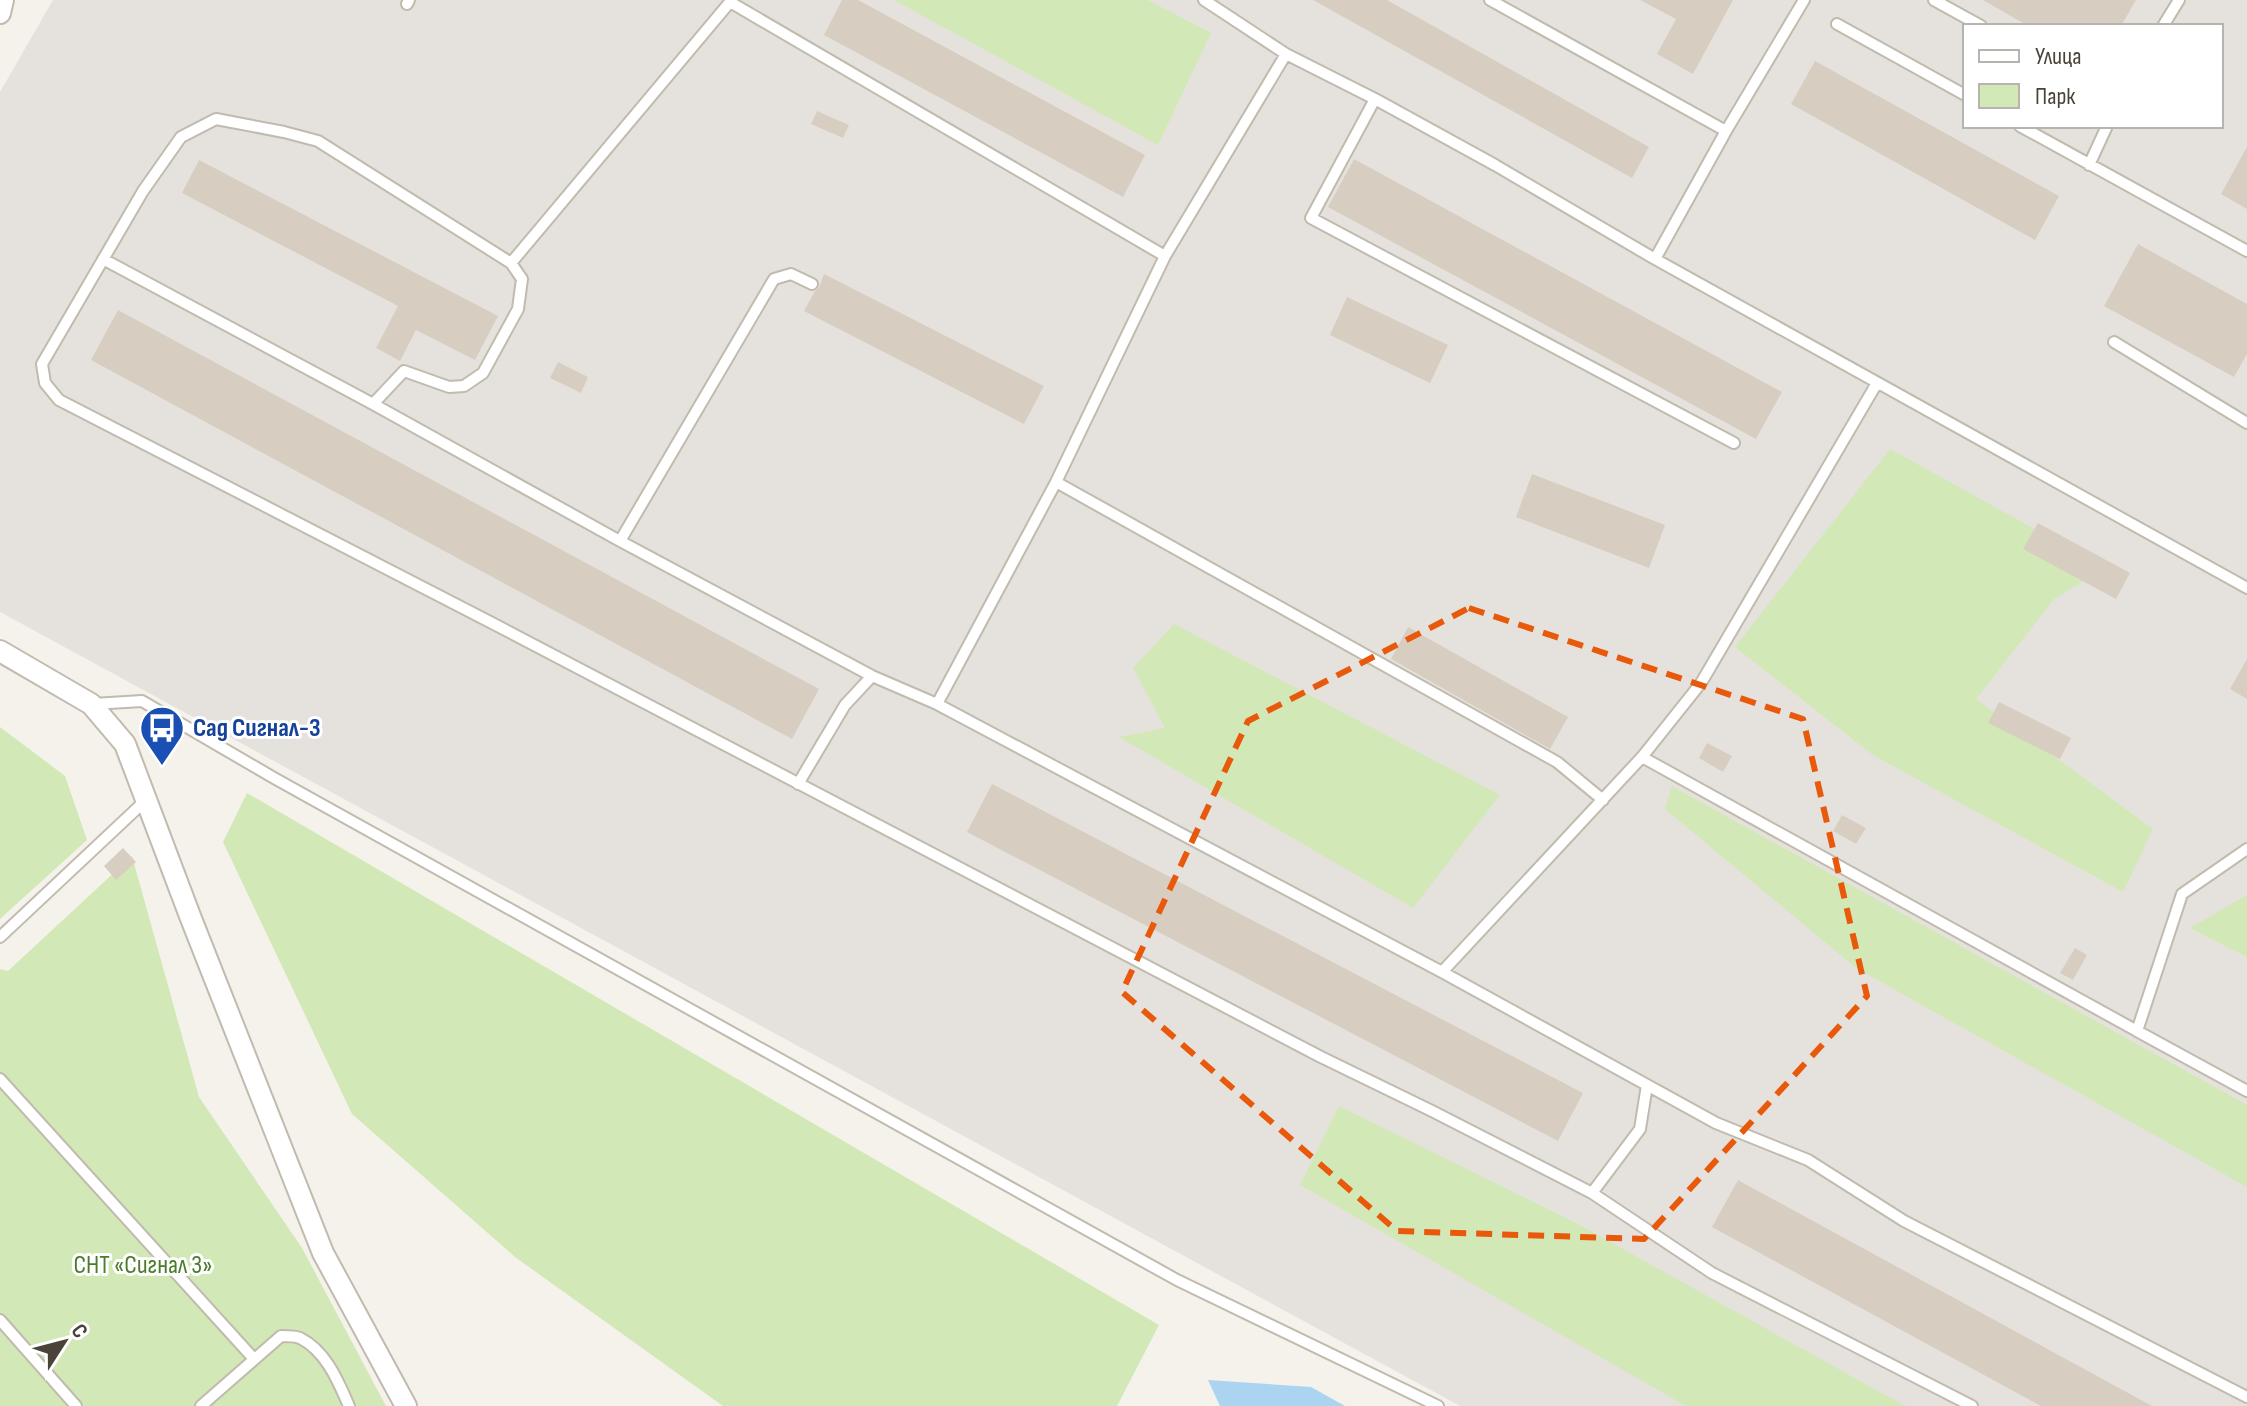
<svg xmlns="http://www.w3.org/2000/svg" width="2247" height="1406" viewBox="0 0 2247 1406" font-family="'Sofia Sans Condensed',sans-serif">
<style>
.industrial{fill:#e5e2dd;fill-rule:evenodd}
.green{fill:#d2e8b6}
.water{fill:#abd4f0}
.building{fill:#d7cec1}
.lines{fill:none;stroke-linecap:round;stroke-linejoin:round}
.lane-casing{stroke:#c1baae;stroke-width:14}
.street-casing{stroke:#c1baae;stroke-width:24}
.lane{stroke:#fff;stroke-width:10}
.street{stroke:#fff;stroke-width:20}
.marked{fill:none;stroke:#e8590c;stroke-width:6;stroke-dasharray:16 10;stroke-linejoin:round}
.labels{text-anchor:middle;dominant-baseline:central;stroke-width:6;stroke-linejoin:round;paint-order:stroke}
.transit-label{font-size:26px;font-weight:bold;fill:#164399;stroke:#fff;text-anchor:start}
.park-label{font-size:26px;fill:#4b7c2c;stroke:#fff}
</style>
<rect width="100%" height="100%" fill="#f5f2ec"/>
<!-- industrial -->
<path class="industrial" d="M53,0H2247V1406H1460L0,612V92ZM1965,26H2221V126H1965Z"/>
<!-- green -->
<path class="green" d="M894,0H1148L1211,33L1158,145Z
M1890,449L2105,568L2054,599L1976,699L2153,829L2123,892L1873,755L1735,647Z
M1174,624L1500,795L1413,908L1119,737L1165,728L1133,668Z
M0,727L65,776L87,840L0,919Z
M1672,786L2247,1105V1187L1856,968L1665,809Z
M247,793L1159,1325L1117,1406H723L515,1257L352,1114L223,842Z
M132,856L199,1097L302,1248L386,1406H0V969L8,971Z
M2247,895V957L2190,928Z
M1339,1106L1578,1224L1905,1406H1686L1300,1185Z"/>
<!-- water -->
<path class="water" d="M1208,1380L1311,1387L1345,1406H1220Z"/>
<!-- building -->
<path class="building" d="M842,0H858L1145,155L1123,197L824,35Z
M1313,0H1387L1649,147L1632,178Z
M1640,0H1733L1693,74L1657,54L1676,19Z
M1983,0H2136L2121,26H2028Z
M1815,61L2059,196L2035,240L1791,104Z
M817,111L849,125L843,138L811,124Z
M2247,147V209L2221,194Z
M1354,159L1782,392L1756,439L1328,207Z
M199,160L498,316L475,360L416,330L400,361L376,348L398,306L182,193Z
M2138,244L2247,304V354L2234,377L2104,306Z
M824,274L1044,386L1024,424L804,311L815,291L819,288Z
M1347,297L1448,345L1430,383L1330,335Z
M118,310L819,689L792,739L91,360Z
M558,362L588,377L581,393L550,378Z
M1532,474L1665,525L1649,568L1516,517Z
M2038,523L2130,573L2116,599L2023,549Z
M1408,627L1568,717L1550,749L1391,659Z
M2247,659V699L2230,689Z
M1999,702L2071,738L2060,759L1988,723Z
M1707,743L1732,756L1723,772L1699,758Z
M992,784L1583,1093L1558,1141L967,832Z
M1842,815L1866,828L1856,844L1833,831Z
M123,848L136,862L116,880L104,866Z
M2075,948L2087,955L2073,980L2060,973Z
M1738,1180L2152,1406H2041L1712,1227Z"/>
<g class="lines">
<!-- lane casing -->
<g class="lane-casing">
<path id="lane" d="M1204,0L1286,54L1375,99L1495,165L1655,259L2247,588
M1490,0L1726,131
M1934,0L1981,26
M407,4L409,0
M1837,24L1965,95
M2163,26L2179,0
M1375,99L1311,218L1734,443
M2020,126L2247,251
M2089,165L2107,126
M1165,256L730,2L511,263L318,141L284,132L216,119L181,137L143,191L42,364L45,383L59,400L492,623L1321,1057L1432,1111L1592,1193L1712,1273L1972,1406
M103,259L373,404L620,541L872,676L937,704L1189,838L1442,972L1716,1123L1808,1160L1904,1221L2247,1397
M1655,259L1726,131L1804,0
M2114,342L2247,423
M373,404L404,371L449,387L464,386L483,373L518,309L522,279L511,263
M1056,482L1557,762L1603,800
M620,541L774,279L791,274L812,284
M93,704L142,701L274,778L1177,1280L1438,1406
M937,704L1056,482L1165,256L1286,54
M1642,757L2137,1031
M798,784L845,705L872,676
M2247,849L2182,894L2137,1031L2247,1091
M0,937L146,800
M1442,972L1642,757L1701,683L1877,383
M0,1079L254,1359
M1592,1193L1640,1129L1647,1085
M0,1320L76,1406
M201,1406L281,1336C287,1336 295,1336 300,1338C326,1351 338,1381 349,1406"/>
</g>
<!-- street casing -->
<g class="street-casing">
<path id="street" d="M0,13L3,0
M0,651L91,704L125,744L190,916L323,1253L406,1406"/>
</g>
<!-- lane -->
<use href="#lane" class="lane"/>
<!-- street -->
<use href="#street" class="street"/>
</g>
<!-- marked area -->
<path class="marked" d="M1469,608L1803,719L1867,996L1644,1239L1397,1231L1122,992L1248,721Z"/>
<!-- icons -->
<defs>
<g id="bus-pin" transform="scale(2.3)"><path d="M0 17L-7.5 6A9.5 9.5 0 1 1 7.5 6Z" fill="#1a4fb4" stroke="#fff"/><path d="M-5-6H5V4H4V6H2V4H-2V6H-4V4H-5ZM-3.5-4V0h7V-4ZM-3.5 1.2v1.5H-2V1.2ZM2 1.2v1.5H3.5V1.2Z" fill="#fff"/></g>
</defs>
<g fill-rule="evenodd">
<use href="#bus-pin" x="162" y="728"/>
</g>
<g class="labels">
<!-- transit labels -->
<g class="transit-label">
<text x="193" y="728">Сад Сигнал-3</text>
</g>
<!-- park labels -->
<g class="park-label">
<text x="143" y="1265">СНТ «Сигнал 3»</text>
</g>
</g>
<!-- legend -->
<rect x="1963" y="24" width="260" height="104" fill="#ffffff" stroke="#b7b4b0" stroke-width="2"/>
<rect x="1979" y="50" width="40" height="12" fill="#ffffff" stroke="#b7b4b0" stroke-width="2"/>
<text x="2035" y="64" font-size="24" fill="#4a4339">Улица</text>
<rect x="1979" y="84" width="40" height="24" fill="#d2e8b6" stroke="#b7b4b0" stroke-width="2"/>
<text x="2035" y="104" font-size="24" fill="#4a4339">Парк</text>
<!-- north arrow -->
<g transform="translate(64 1342) rotate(54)" stroke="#ffffff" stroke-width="6" paint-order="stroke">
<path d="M0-6L14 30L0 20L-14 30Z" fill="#4a4339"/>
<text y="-12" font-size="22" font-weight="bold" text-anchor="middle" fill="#4a4339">С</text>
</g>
</svg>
